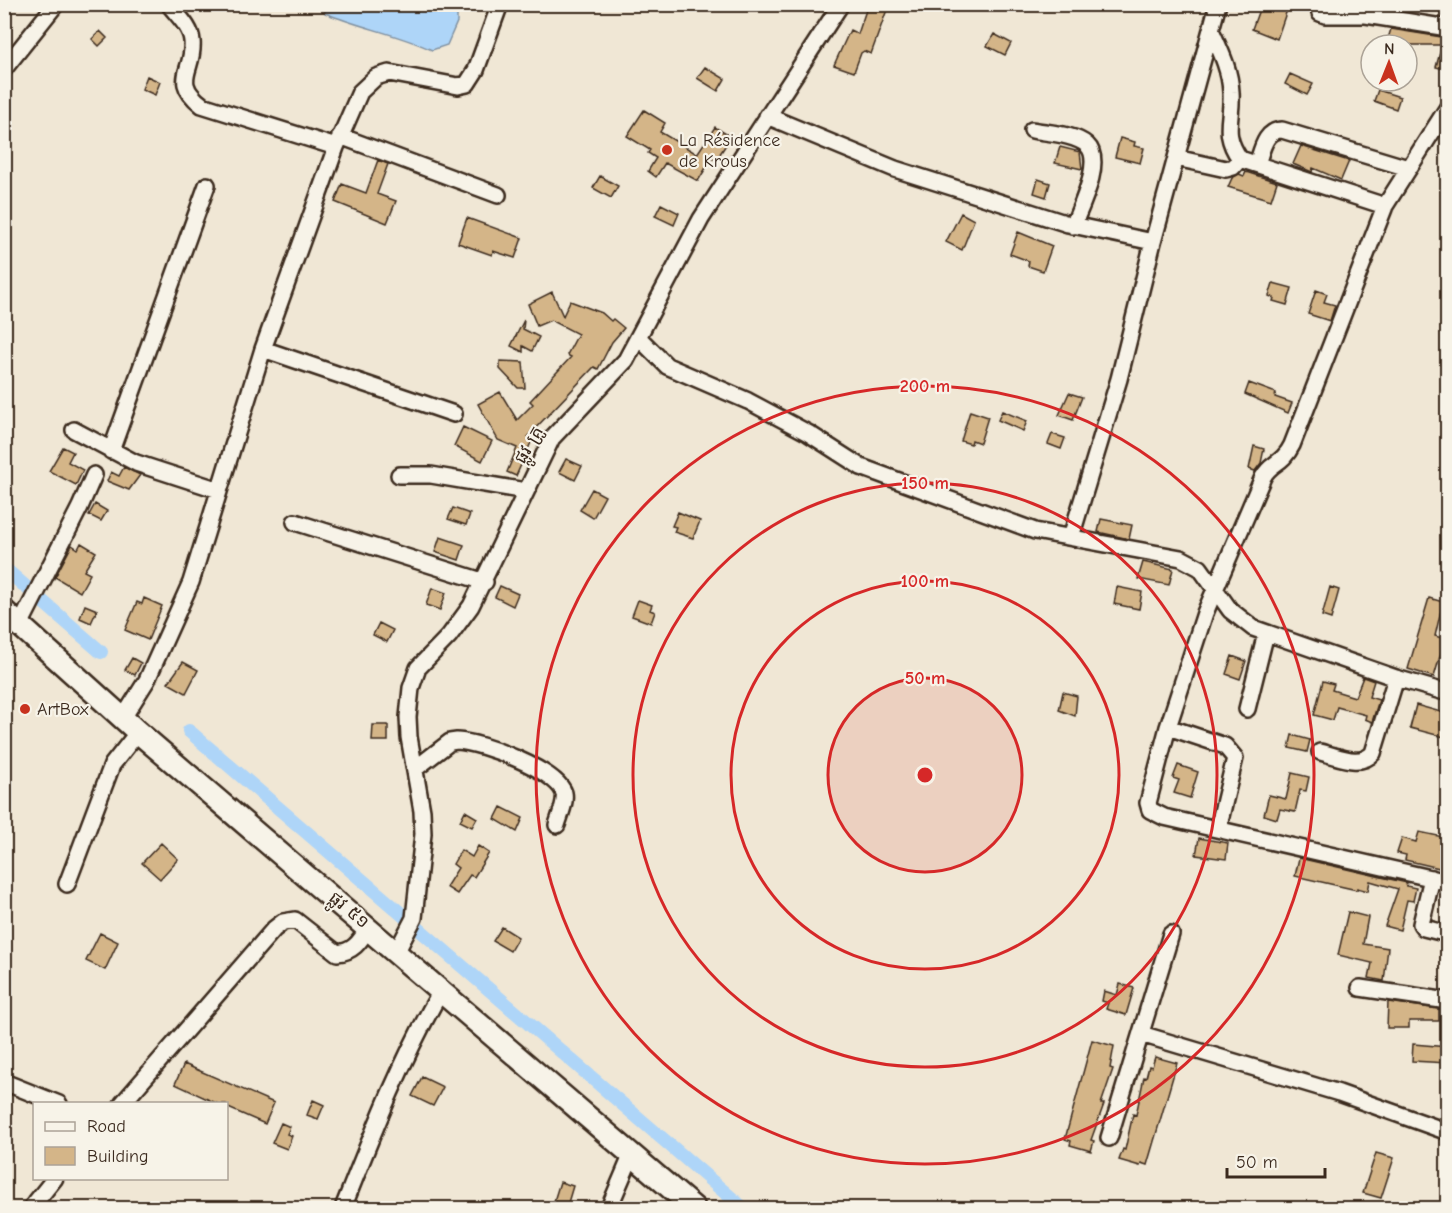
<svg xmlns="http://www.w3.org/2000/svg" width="1452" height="1213" viewBox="0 0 1452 1213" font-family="'Comic Neue','Noto Sans Khmer',sans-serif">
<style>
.water{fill:#aed5f8;stroke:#8091a1;stroke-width:1.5}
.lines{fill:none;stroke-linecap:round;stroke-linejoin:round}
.canal{stroke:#aed5f8;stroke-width:14}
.building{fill:#d4b588;stroke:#3b2a1e;stroke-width:1.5}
.street-casing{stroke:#3b2a1e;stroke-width:20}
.secondary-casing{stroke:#3b2a1e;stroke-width:26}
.street{stroke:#f7f3e8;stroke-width:15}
.secondary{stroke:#f7f3e8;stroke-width:21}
.ring{fill:none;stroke:#d62828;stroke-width:3}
.poi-dot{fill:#c8321e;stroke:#f7f3e8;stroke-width:2}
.labels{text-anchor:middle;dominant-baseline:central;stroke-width:4.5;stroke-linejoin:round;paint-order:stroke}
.poi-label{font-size:18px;fill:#3b2a1e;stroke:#f7f3e8;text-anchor:start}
.street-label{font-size:18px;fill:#3b2a1e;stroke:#f7f3e8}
.centre{fill:#d62828;stroke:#f7f3e8;stroke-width:3}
.ring-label{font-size:18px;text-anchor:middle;font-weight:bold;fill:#d62828;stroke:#f7f3e8;stroke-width:4.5;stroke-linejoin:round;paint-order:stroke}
</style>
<rect width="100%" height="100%" fill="#f0e7d5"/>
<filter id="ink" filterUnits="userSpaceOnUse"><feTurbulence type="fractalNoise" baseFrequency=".0167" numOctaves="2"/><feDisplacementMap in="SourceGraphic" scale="12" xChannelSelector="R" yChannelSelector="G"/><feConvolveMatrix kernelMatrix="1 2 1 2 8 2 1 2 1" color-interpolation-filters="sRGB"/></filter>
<g filter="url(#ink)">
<!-- water -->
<path class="water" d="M323,5H457V22L447,45L432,50C398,34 361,28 325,13Z"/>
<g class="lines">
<!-- canal -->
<path class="canal" d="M4,568L101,652
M189,731L743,1208"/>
</g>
<!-- building -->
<path class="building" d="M868,4H889L871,54L864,51L861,53L854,72L834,65L850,30L858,34Z
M1261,4H1289L1277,39L1252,29Z
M1391,29L1448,38V70L1436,67L1442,45H1386Z
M100,31L107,38L99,46L92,39Z
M994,34L1011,43L1005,55L987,46Z
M705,67L725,79L718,91L697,78Z
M1290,74L1313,84L1307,95L1285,84Z
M147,76L160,82L155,95L142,89Z
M1378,90L1400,97L1396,109L1374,101Z
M644,110L665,123L660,132L697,154L715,127L731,137L716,160L712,158L698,181L665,163L656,177L648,171L656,158L648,153L650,150L627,136Z
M1120,138L1135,142L1134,146L1144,148L1140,163L1115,157Z
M1301,146L1349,161L1341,180L1313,168L1312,172L1293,164Z
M1060,147L1080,152L1082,169L1055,163Z
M378,160L388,164L377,194L396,201L387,223L335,202L342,184L366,193Z
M1246,172L1277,182L1271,200L1228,187L1232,178L1239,174L1244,176Z
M600,176L618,186L611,198L593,188Z
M1038,179L1050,183L1046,197L1034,193Z
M661,204L679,213L674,225L655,216Z
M961,213L974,220L962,250L946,242Z
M467,218L522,238L515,258L493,251L492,255L458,243Z
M1018,232L1052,246L1043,271L1028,266L1029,261L1010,254Z
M1273,283L1292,288L1287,305L1273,301L1274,298L1269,296Z
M1316,290L1327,294L1324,302L1335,305L1330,321L1308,314Z
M552,292L563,316L570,301L602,313L611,321L613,319L624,328L612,342L598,369L594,367L528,436L533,438L516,476L507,472L517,448L498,440L478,404L500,392L517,420L533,404L530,401L571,357L567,355L578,334L551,320L537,326L528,304Z
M524,320L523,329L539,337L532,351L523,346V352L511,346Z
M500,361L523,362L525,388H518L500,369Z
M1249,383L1276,393L1275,397L1292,403L1288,413L1245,394Z
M1069,393L1082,397L1073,420L1059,415Z
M970,411L988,417L980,443L972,440L971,444L961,441Z
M1002,411L1027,421L1023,431L998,420Z
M463,427L492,441L482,461L454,446Z
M1052,434L1065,438L1061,449L1048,444Z
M1254,446L1264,449L1261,463L1255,471L1249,469Z
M63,447L73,452L68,462L83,470L76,485L49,471Z
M566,459L582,466L575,480L559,472Z
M124,467L140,475L129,490L107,481L111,472L119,476Z
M592,489L605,496L593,518L580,510Z
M95,504L107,511L101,521L89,515Z
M453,508L470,514L466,525L448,519Z
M678,512L700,521L693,538L674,532L676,527L672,526Z
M1101,519L1132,525L1129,539L1098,532Z
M440,537L464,545L459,560L435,552Z
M81,543L96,552L84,571L90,574L80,592L55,577L72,545L78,549Z
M1143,562L1173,569L1169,585L1138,579Z
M500,586L518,594L513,606L495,597Z
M1117,587L1142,592L1139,609L1114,604Z
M1330,587L1339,590L1331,619L1322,616Z
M432,588L446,593L440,610L426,605Z
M144,598L162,606L148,640L125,630L137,602L142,604Z
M1429,598L1443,602L1435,636L1445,639L1434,677L1408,669Z
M638,600L652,605L650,610L655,612L651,623L632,616Z
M85,605L97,610L91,623L80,618Z
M379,623L393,630L387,642L373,635Z
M1232,656L1246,661L1240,679L1226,674Z
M132,658L141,663L135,675L125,670Z
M183,662L198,670L186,693L168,683Z
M1363,677L1374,681L1369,697L1379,700L1372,722L1365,719L1366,715L1337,707L1333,720L1314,715L1323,681L1334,684L1332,690L1355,697Z
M1063,692L1077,696L1075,716L1059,710Z
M1416,705L1448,714V738L1410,728Z
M373,725H388V741H372Z
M1292,735L1310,740L1307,752L1289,748Z
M1178,765L1198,772L1190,798L1174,793L1179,780L1173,778Z
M1292,773L1309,777L1306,791L1300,790L1295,812L1280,809L1277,819L1264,815L1269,795L1286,799Z
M501,807L523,818L517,832L495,819Z
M465,811L477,818L472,827L460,821Z
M1419,832L1448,838V870L1405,860L1406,855L1397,853L1402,838L1416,842Z
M1199,838L1228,843L1226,859L1196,855Z
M161,843L178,859L160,879L142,863Z
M478,846L489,853L474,877L470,875L457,894L446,887L458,868L453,864L461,850L472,857Z
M1299,858L1407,883L1406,886L1416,888L1413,901L1407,900L1400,930L1385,926L1398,889L1370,881L1368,891L1357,888V890L1295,876Z
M1348,912L1368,917L1363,944L1388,948L1384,981L1369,978L1372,963L1338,955Z
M502,927L518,937L510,951L493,941Z
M100,933L118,942L105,970L86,961Z
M1120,984L1134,988L1126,1015L1106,1009L1108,1003L1102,1001L1104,991L1117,995Z
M1388,1002L1439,1009V1021H1409V1028H1387Z
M1092,1040L1114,1046L1110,1068L1113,1069L1101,1104H1104L1091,1140L1094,1141L1091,1151L1070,1145L1071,1141L1065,1139Z
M1413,1044L1448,1047V1063L1412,1061Z
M1155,1057L1177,1063L1147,1165L1141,1163L1140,1166L1119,1160L1123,1149L1125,1150L1133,1114L1136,1115L1144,1077L1146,1078L1149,1066L1152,1067Z
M184,1064L274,1103L265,1124L226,1107V1104H218L175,1084Z
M422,1077L443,1087L433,1106L412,1096Z
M313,1100L324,1105L318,1119L307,1115Z
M281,1123L290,1127L287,1134L292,1136L287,1149L272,1143Z
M1376,1153L1394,1158L1381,1198L1363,1193Z
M560,1182L573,1186L567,1206L554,1201Z"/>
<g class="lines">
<!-- street casing -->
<g class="street-casing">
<path id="street" d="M169,4C177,15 191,27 192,41C195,71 170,80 202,105L336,147
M1318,4L1320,13L1325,15H1366L1448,28
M1211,30C1220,50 1230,69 1231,92C1233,120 1221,132 1240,159
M4,69L56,4
M1448,107L1385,206L1292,445C1282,465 1271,462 1263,477L1205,613L1168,727L1148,803L1150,810L1164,817L1448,882
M767,116L895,169L1068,224L1153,242
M1032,130C1047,133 1075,134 1087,145C1104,161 1080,208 1073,226
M340,136L498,195
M1176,158L1226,169L1233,167L1240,159L1385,206
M1257,164C1262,150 1265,130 1282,130L1408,168
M638,337L667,366L748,401L808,433L861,467L1035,531L1181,558L1200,568L1230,610L1253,628L1396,678L1448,693
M263,349L454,414
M74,430L136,463L219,490
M111,451L207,185
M399,475H431L526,491
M295,522L485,582
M1071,537L1119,379L1153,242L1218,4
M20,625L80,507L94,475
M1247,709L1266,633
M123,718L147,680L191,582L263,349L336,147L360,92L376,77L389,73L458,86L467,84L476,70L500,4
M1168,727L1225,746L1235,758L1218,829
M1320,752C1338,756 1360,768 1373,753L1396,678
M415,769L450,742L457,741C481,742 557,770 564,793C566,802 560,815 557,825
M1432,878L1421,924L1424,928L1448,934
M67,884L112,765L138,732
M397,951L414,918L423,834L422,811L409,737L408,717L411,688L418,668L449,636L471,606L552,438L626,360L701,219L841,4
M1360,988L1448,1001
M1141,1034L1339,1093L1448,1132
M4,1082L59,1104
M122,1104L274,929L283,922L295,920L337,953C354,952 360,941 369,927
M1109,1138L1171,934
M31,1208L55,1178
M343,1208C372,1135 401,1060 441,991
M609,1208L632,1154"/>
</g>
<!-- secondary casing -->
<g class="secondary-casing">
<path id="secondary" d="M4,611L138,732L694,1208"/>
</g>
<!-- street -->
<use href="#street" class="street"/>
<!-- secondary -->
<use href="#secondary" class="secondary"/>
</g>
</g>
<!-- distance rings -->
<circle cx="925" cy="775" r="97" fill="#d62828" fill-opacity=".12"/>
<g class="ring">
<circle cx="925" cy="775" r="97"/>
<circle cx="925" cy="775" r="194"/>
<circle cx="925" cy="775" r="292"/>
<circle cx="925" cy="775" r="389"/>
</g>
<!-- markers -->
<g class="poi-dot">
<circle cx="667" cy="150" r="6"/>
<circle cx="25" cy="709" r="6"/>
</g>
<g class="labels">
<!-- poi labels -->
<g class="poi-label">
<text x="679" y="140">La Résidence<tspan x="679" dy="21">de Krous</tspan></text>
<text x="37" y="709">ArtBox</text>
</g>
<!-- street labels -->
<g class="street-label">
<text transform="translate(529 445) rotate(-60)">ផ្លូវ គ្រូ</text>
<text transform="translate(349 910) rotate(40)">ផ្លូវ ៥១</text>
</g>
</g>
<circle cx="925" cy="775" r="9" class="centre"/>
<g class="ring-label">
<text x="925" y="392">200 m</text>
<text x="925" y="489">150 m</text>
<text x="925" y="587">100 m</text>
<text x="925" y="684">50 m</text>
</g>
<!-- margin -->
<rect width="1452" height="1213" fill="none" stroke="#f7f3e8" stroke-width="24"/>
<rect x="12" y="12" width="1428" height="1189" fill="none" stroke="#3b2a1e" stroke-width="2" filter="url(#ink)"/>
<!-- legend -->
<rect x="33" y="1102" width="195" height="78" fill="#f7f3e8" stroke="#aca397" stroke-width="1.5"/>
<rect x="45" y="1122" width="30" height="9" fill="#f7f3e8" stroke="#aca397" stroke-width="1.5"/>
<text x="87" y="1132" font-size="18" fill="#3b2a1e">Road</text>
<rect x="45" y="1147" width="30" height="18" fill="#d4b588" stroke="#aca397" stroke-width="1.5"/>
<text x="87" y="1162" font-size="18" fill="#3b2a1e">Building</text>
<!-- north arrow -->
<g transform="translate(1389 63) rotate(1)"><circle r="28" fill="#f7f3e8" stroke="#aca397" stroke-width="1.5"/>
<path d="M0-4.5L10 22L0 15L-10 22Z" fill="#c8321e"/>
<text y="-9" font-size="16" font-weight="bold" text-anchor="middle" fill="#3b2a1e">N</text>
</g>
<!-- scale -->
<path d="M1227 1168v9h98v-9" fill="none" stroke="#3b2a1e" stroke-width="3"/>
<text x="1236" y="1168" font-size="18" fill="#3b2a1e" stroke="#f7f3e8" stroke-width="4.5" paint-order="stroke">50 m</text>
</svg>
